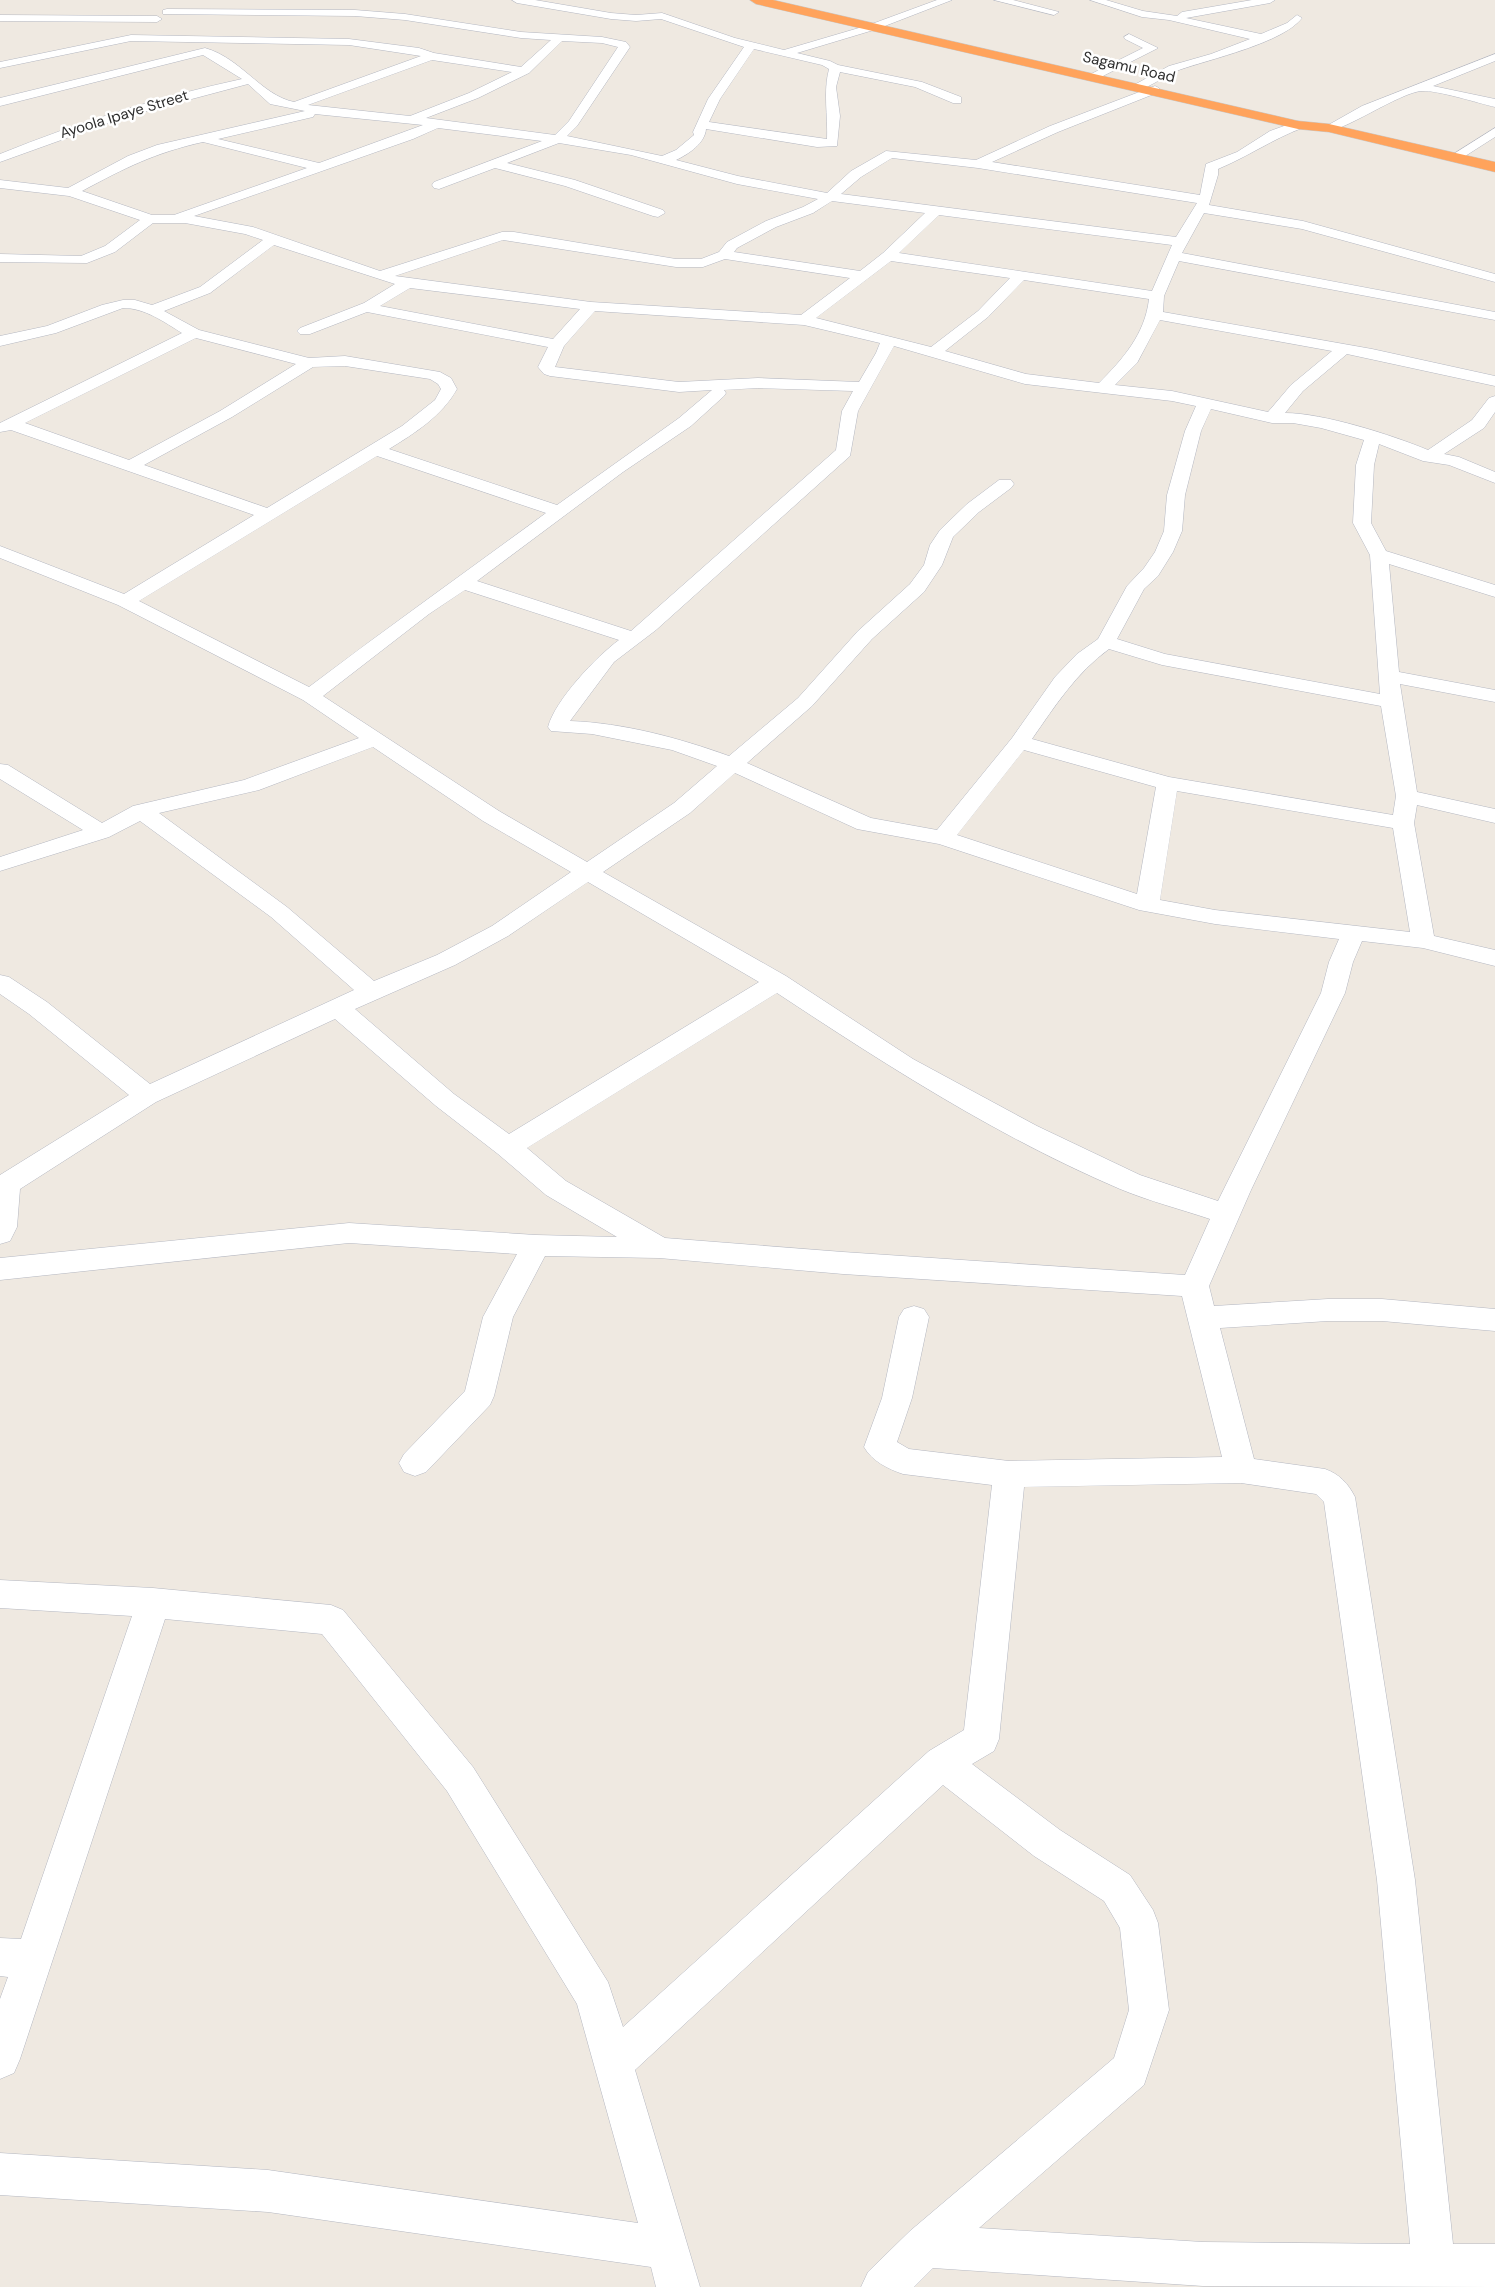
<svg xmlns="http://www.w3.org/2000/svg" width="1495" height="2287" viewBox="0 0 1495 2287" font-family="'DM Sans',sans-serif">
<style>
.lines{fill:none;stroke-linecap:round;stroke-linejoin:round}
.minor-casing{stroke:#b4b7c1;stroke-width:1}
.highway-casing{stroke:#c9c9c9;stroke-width:1}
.minor{fill:#fff;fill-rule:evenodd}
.highway{fill:#ffa35c;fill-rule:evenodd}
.labels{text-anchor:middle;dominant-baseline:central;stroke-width:5;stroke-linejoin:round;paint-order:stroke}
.far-street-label{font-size:15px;fill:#2e2e2e;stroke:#fff}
</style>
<rect width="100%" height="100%" fill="#efe9e1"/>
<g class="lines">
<!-- minor casing -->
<g class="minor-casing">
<path id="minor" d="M512,0H535L611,13L636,15L662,13L735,38L784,50L869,25L937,0H952L877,29L797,53L830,61L838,65L922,82L961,97V103H953L915,87L840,72L836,87L840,116L837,146L817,147L706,129C705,143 689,154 676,160L738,176L827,193L851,171L886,151L976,160L1050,126L1155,86L1159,88V92L1058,132L992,162L1200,195L1206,164L1237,152L1270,131L1298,121L1304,125L1302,128C1273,139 1247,157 1218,169V175L1209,205L1303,221L1495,274V282L1302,229L1204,213L1182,253L1495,312V320L1179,261L1164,296L1163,312L1372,349L1495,376V386L1347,354L1303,391L1285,413C1323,413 1392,435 1428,450L1472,420L1489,398L1495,396V412L1484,428L1444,454L1459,457L1495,472V483L1449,465L1423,461L1379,444L1374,465L1371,523L1386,551L1495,585V597L1389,564L1399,672L1495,690V702L1400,684L1417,792L1495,809V823L1417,805L1414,823L1434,936L1495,950V966L1423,948L1362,941L1353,962L1345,993L1251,1190L1209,1286L1214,1306L1328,1299H1382L1495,1309V1331L1382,1321H1328L1220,1328L1254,1459L1325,1469C1339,1474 1348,1483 1355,1497L1415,1880L1453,2244H1495V2287L1203,2286L933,2268L914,2287H861L868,2272L910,2231L1114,2058L1129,2010L1120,1928L1104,1901L1034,1856L943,1785L635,2070L700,2287H656L651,2267L268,2212L0,2195V2153L268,2170L638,2223L577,2004L447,1791L322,1634L165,1619L20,2059L14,2073L0,2079V1999L8,1977L0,1976V1938L21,1939L132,1616L0,1608V1580L153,1588L331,1605L343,1610L473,1767L608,1982L623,2027L929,1751L964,1730L992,1485L903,1474C888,1469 872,1461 864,1447L882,1398L899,1317L904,1309L914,1306L924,1309L929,1317L912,1398L897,1442L909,1449L1009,1461L1222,1457L1182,1296L843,1274L659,1258L545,1256L513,1317L494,1396L490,1405L426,1472L415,1476L404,1472L399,1463L404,1454L465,1391L483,1317L517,1254L349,1243L0,1280V1258L349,1223L536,1235L617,1237L546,1195L498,1154L436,1106L335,1019L156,1102L20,1189L17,1227L10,1241L0,1244V1175L129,1095L29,1014L0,994V975L9,977L47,1002L150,1084L354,990L271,917L140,821L109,837L0,871V857L83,830L0,779V764L8,765L102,823L133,806L244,780L359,738L303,700L118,605L0,558V546L124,594L254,515L11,430L0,432V423L182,333C164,322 145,308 123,308L56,333L0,346V336L47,326L102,305L123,300H135L152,305L200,287L263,240L245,234L185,223H153L115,252L87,263L0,262V254L81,256L105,246L140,220L69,196L0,188V180L68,188L128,156L157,145L305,111L270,104L248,84L128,116L0,162V154C79,122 159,97 242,79L203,55L0,106V98L205,48C241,58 261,95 294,102L421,56L349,45L131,41L0,68V62L131,35L349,39L419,48L434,53L521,67L551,40L521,38L405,20L355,16L163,14V10L167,9L355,10L405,14L521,32L602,37L626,42L630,47L577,126L567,136L662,156L676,150L694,135L693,132L708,99L744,47L661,19L636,21L611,19L517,3ZM562,41L602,43L618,47L569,121L555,135L426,118L478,98L529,73ZM754,49L822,65L829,69C823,92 828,115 827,139L709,122L720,99ZM432,60L512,72L469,93L410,116L308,105ZM315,114L423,125L319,163L218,139L313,117ZM438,128L542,141L434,182L432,185L434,188L439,189L495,168L565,186L653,216L658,217L665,213L663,210L575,180L507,163L559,143L631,155L737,184L818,199L803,207L766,221L727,242L719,252L701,259H676L514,232H502L380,271L253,227L194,216L413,139ZM203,142L307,168L174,215H152L82,191C125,168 154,153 203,142ZM892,158L978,168L1197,203L1176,237L841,194L861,177ZM832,201L925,213L883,253L860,271L734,252L737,248L776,227L813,213ZM939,215L1172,245L1152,291L899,253ZM503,240L676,267H703L725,259L850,278L801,315L591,302L395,276ZM274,245L395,284L364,303L300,328L297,331L300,334H310L367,312L548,347L538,367L544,374L550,376L679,392L712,390L679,418L557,505L389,449C415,433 442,416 457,389L451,378L440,372L345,356L309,358L199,330L164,311L210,293ZM891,261L1010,278L978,311L931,347L816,318ZM1024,280L1149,299C1145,334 1123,359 1099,383L1026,374L945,351L988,317ZM410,288L580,309L553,339L380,306ZM595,311L804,325L880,343L876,353L859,382L758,378L679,382L555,367L564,346ZM1160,320L1332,351L1291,385L1268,412L1172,391L1115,385L1137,363ZM196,338L296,364L220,411L129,460L25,423ZM894,346L1025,384L1172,401L1196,406L1185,431L1167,495L1164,531L1155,552L1144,568L1127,586L1098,639L1077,654L1055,677L1012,738L937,830L871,818L747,763L812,706L872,639L924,592L942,565L953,537L979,512L1011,488L1014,484L1011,480H999L967,504L940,530L930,545L924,565L910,584L858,631L798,698L729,756C679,738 624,723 570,721L614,662L656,630L850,456L858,411ZM345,366L430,379L438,384L441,389L435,400L402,426L267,508L144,465L232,417L313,367ZM758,388L853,391L842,411L836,450L631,631L477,581L623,472L691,426L724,396L726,393L724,390ZM1211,409L1272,423H1293L1321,428L1364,440L1356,465L1353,523L1370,555L1380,694L1165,654L1117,639L1144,589L1158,576L1173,552L1182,531L1185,495L1201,431ZM377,456L546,513C467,571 387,628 309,687L139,601ZM465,590L619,640C597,656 555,700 548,727L551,731L592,734L672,750L717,766L674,803L587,862L499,811L323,696L429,614ZM1109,649L1162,665L1381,706L1396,796L1393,815L1169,777L1032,739C1055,706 1076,673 1109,649ZM373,747L483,821L571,872L492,926L437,955L374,981L287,907L159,813L259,790ZM1024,750L1156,787L1137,894L957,835ZM735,773L857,829L939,844L1139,910L1215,924L1339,939L1329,962L1321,993L1218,1201L1140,1175L1037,1126L913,1059L786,976L603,872L690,813ZM1177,791L1393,828L1410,932L1215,910L1160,900ZM588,882L759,982L509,1134L454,1094L355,1009L455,965L508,936ZM777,993C886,1065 998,1137 1120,1189C1149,1201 1180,1209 1210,1219L1185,1275L843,1252L665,1238L566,1181L527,1148ZM1241,1483L1316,1494L1324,1502L1377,1880L1410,2244L1203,2242L979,2228L1144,2085L1169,2010L1158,1923L1153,1910L1130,1875L1060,1830L972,1764L994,1751L999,1739L1024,1487Z
M994,0H1013L1059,12L1054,15Z
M1090,0H1106L1143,11L1177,16L1182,12L1252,0H1275L1270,3L1186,18L1261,34L1287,23L1297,15L1302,18C1283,43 1210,59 1179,70C1165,75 1153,86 1138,90L1134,89V85L1169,66L1211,54L1250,39L1169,20L1142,17Z
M0,15L157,16L162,19L157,22L0,21Z
M1129,34L1158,48L1099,78H1091V74L1143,48L1125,39L1124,37Z
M1495,54V61L1433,86L1495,99V107C1478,103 1437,90 1422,91C1400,92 1340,134 1325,131L1323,128L1362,106Z
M1495,128V137L1459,160H1451L1449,157Z"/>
</g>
<!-- highway casing -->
<g class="highway-casing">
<path id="highway" d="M750,0H773L1298,121L1329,124L1495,162V172L1329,132L1298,129L756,4Z"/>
</g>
<!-- minor -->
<use href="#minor" class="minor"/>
<!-- highway -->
<use href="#highway" class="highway"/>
</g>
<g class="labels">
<!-- far-street labels -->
<g class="far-street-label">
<text transform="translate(1129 67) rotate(13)">Sagamu Road</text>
<text transform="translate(124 114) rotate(-17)">Ayoola Ipaye Street</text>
</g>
</g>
</svg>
